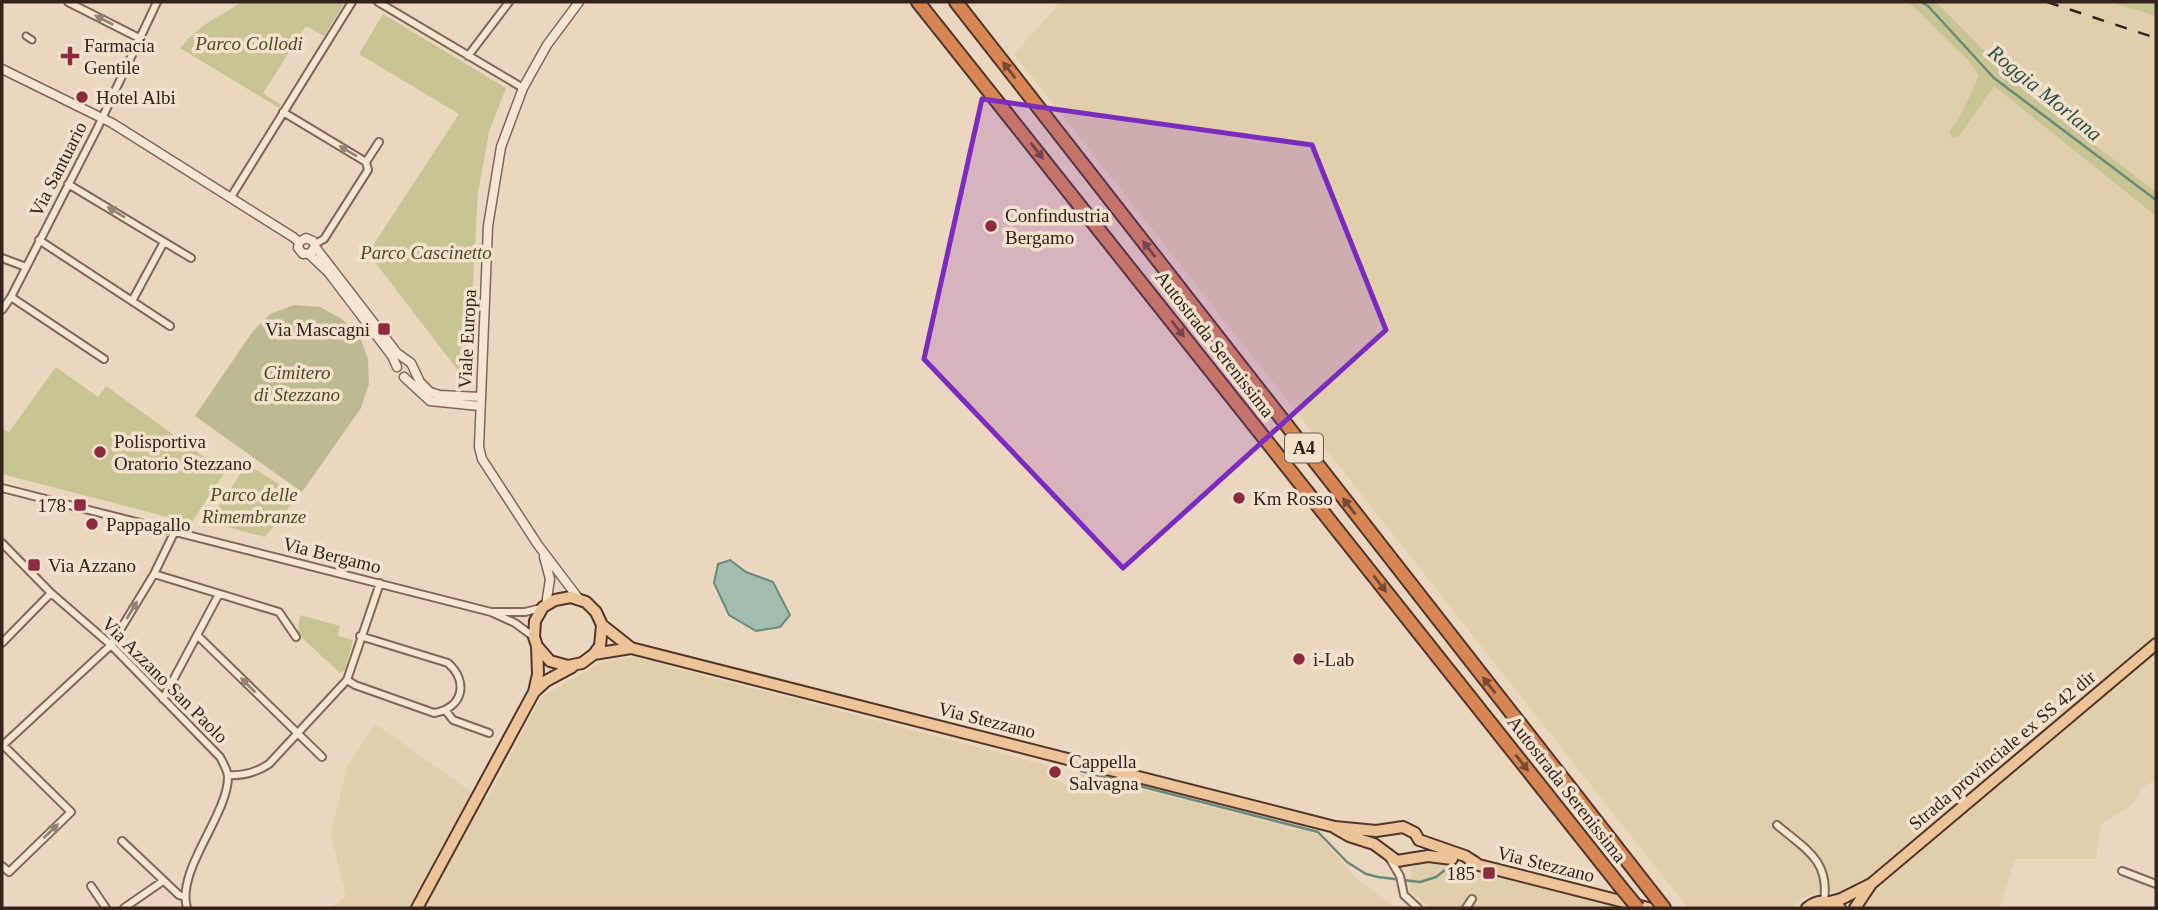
<svg xmlns="http://www.w3.org/2000/svg" width="2158" height="910" viewBox="0 0 2158 910" font-family="Georgia,serif">
<style>
.farmland{fill:#e0cead}
.green{fill:#c8c494}
.cemetery{fill:#bdba93}
.water{fill:#a2bdb0;stroke:#6a8a7c;stroke-width:2}
.lines{fill:none;stroke-linecap:round;stroke-linejoin:round}
.stream{stroke:#6a8a7c;stroke-width:2.5}
.pedestrian-casing{stroke:#826758;stroke-width:9}
.minor-casing{stroke:#826758;stroke-width:10}
.tertiary-casing{stroke:#826758;stroke-width:11}
.primary-casing{stroke:#50372d;stroke-width:14}
.motorway-casing{stroke:#50372d;stroke-width:16}
.pedestrian{stroke:#f6e5d1;stroke-width:5}
.minor{stroke:#f6e5d1;stroke-width:6}
.tertiary{stroke:#f6e5d1;stroke-width:8}
.primary{stroke:#edc398;stroke-width:10}
.motorway{stroke:#d78553;stroke-width:12}
.rail{stroke:#33231c;stroke-width:2.5;stroke-dasharray:12 12;stroke-linecap:butt}
.motorway-bridge-casing{stroke:#50372d;stroke-width:16;stroke-linecap:butt}
.motorway-bridge{stroke:#d78553;stroke-width:12}
.oneway{fill:#948476}
.oneway2{fill:#754a32}
.marked{fill:#7b2cbf;fill-opacity:0.2;stroke:#7b2cbf;stroke-width:5;stroke-linejoin:round}
.poi-dot{fill:#8e2c3f;stroke:#f3e1ce;stroke-width:2.5}
.labels{text-anchor:middle;dominant-baseline:central;stroke-width:7;stroke-linejoin:round;paint-order:stroke}
.shield{fill:#f3e1ce;stroke:#6d5c51;stroke-width:2}
.shield-label{font-size:18px;font-weight:bold;fill:#33231c}
.park-label{font-size:19px;font-style:italic;fill:#4b4e24;stroke:#f3e1ce}
.poi-label{font-size:19px;fill:#33231c;stroke:#f3e1ce;text-anchor:start}
.street-label{font-size:19px;fill:#33231c;stroke:#f3e1ce}
.water-label{font-size:21px;font-style:italic;fill:#2c5248;stroke:#f3e1ce}
</style>
<rect width="100%" height="100%" fill="#ebd6bf"/>
<!-- farmland -->
<path class="farmland" d="M1061,2H2156V780L2141,788L2134,804L2101,824L2096,859H2015L2000,908H1860L1871,889L1862,880L1842,893L1827,891L1801,898L1791,908H1688L1014,54Z
M634,657L1053,767L1049,777L1074,788L1077,773L1319,835L1356,878L1396,908H331L346,896L331,834L347,767L375,724L472,792L488,798L541,697L602,662Z
M1432,858L1618,908H1430L1410,891L1411,868Z"/>
<!-- green -->
<path class="green" d="M242,2H345L324,36L306,26L263,93L281,105L279,108L180,48C202,22 216,19 242,2Z
M1906,2H1936L2023,90L2156,192V216L1994,86L1960,135L1952,138L1949,132L1960,117L1979,76L1969,61L1912,5Z
M2110,2H2156V16Z
M383,14L506,88L489,132L478,192L468,374L463,377L368,253L459,114L359,54Z
M56,367L98,397L106,386L225,472L191,523L2,474V429L9,432Z
M247,464L298,496L265,537L208,522Z
M300,615L340,626L338,636L353,640L345,670L340,673L298,634Z"/>
<!-- cemetery -->
<path class="cemetery" d="M294,305L320,307L342,319L360,337L368,359L369,384L361,408L302,492L195,416L253,331L270,314Z"/>
<!-- water -->
<path class="water" d="M730,560L746,572L773,582L790,615L780,627L756,631L729,615L714,583L718,564Z"/>
<g class="lines">
<!-- stream -->
<path class="stream" d="M1921,2L1928,6L1994,78L2156,200
M1081,771L1318,832L1347,862L1366,874L1378,877L1420,882L1436,877L1450,866"/>
<!-- pedestrian casing -->
<g class="pedestrian-casing">
<path id="pedestrian" d="M26,36L32,40"/>
</g>
<!-- minor casing -->
<g class="minor-casing">
<path id="minor" d="M68,2L141,39
M378,2L523,88
M468,56L509,2
M283,112L366,162L368,170L324,239L315,244
M366,162L379,142
M68,184L191,258
M231,197L352,2
M39,240L170,326
M2,258L26,267
M11,297L104,359
M132,301L164,242
M2,310L11,297L97,129L157,2
M2,488L491,612L515,623L534,637
M2,543L51,593L111,645L220,757C223,763 228,771 228,777C228,815 176,870 187,908
M154,574L279,612L296,637
M493,612H525L541,608
M197,635L322,757
M2,643L51,593
M347,680L355,685L434,713C463,708 469,682 448,663L360,636
M163,699L219,594
M446,711L453,720L489,733
M2,746L111,645L154,574L175,531
M228,775C243,776 257,772 269,764L347,680L380,583
M1777,825C1805,849 1830,860 1824,901
M122,841L179,895L185,897
M1390,859L1400,876L1404,895L1418,908
M2,866L9,872L71,812L3,745
M2122,871L2156,884
M91,886L106,908
M124,908L163,881
M1466,908L1472,899"/>
</g>
<!-- tertiary casing -->
<g class="tertiary-casing">
<path id="tertiary" d="M579,2L547,45L523,88L501,147L488,226L479,447L482,459L538,545L579,599
M2,69L112,123L293,237L299,242L298,248L303,254L311,253L315,246
M299,242L306,238L313,241L316,248L397,353L411,363L420,382L430,392L440,395L480,397
M309,254L328,272L392,356L397,367
M404,377L430,401L479,406
M544,557L550,579L546,605"/>
</g>
<!-- primary casing -->
<g class="primary-casing">
<path id="primary" d="M537,646L550,661L568,666L582,663L594,654L631,648
M594,654L600,646L602,625
M534,692L546,681L572,667
M1335,828L1349,836L1374,844L1397,861L1428,856L1452,859
M1471,863L1648,908
M1829,902L1841,899L1871,884L2156,644
M417,908L534,692L538,674L537,646L534,637L535,621L543,607L555,600L571,597L586,602L596,612L602,625L631,648L1335,827L1376,831L1403,827L1415,833L1419,840L1465,856L1476,863
M1807,908C1818,899 1829,900 1840,908
M1855,908L1871,884"/>
</g>
<!-- motorway casing -->
<g class="motorway-casing">
<path id="motorway" d="M918,2L1619,885
M956,2L1664,908"/>
</g>
<!-- pedestrian -->
<use href="#pedestrian" class="pedestrian"/>
<!-- minor -->
<use href="#minor" class="minor"/>
<!-- tertiary -->
<use href="#tertiary" class="tertiary"/>
<!-- primary -->
<use href="#primary" class="primary"/>
<!-- motorway -->
<use href="#motorway" class="motorway"/>
<!-- rail -->
<path class="rail" d="M2047,2L2156,38"/>
<!-- motorway-bridge casing -->
<g class="motorway-bridge-casing">
<path id="motorway-bridge" d="M1619,885L1638,908"/>
</g>
<!-- motorway-bridge -->
<use href="#motorway-bridge" class="motorway-bridge"/>
</g>
<!-- one-way arrows -->
<defs><path id="oneway-solid" d="M-6-.8H1V-3.2L6.5 0L1 3.2V.8H-6Z" transform="scale(1.75)"/></defs>
<g class="oneway">
<use href="#oneway-solid" transform="translate(104 20) rotate(-153)"/>
<use href="#oneway-solid" transform="translate(348 151) rotate(-149)"/>
<use href="#oneway-solid" transform="translate(116 212) rotate(-149)"/>
<use href="#oneway-solid" transform="translate(132 610) rotate(-59)"/>
<use href="#oneway-solid" transform="translate(248 685) rotate(-135)"/>
<use href="#oneway-solid" transform="translate(51 831) rotate(-44)"/>
</g>
<g class="oneway2">
<use href="#oneway-solid" transform="translate(1009 70) rotate(-128)"/>
<use href="#oneway-solid" transform="translate(1037 151) rotate(52)"/>
<use href="#oneway-solid" transform="translate(1149 249) rotate(-128)"/>
<use href="#oneway-solid" transform="translate(1178 329) rotate(52)"/>
<use href="#oneway-solid" transform="translate(1349 506) rotate(-128)"/>
<use href="#oneway-solid" transform="translate(1380 584) rotate(52)"/>
<use href="#oneway-solid" transform="translate(1489 685) rotate(-128)"/>
<use href="#oneway-solid" transform="translate(1522 763) rotate(52)"/>
</g>
<!-- marked area -->
<path class="marked" d="M982,99L1312,145L1386,330L1123,568L924,359Z"/>
<!-- markers -->
<g class="poi-dot">
<path d="M66.5 45.5h7v7h7v7h-7v7h-7v-7h-7v-7h7z"/>
<circle cx="82" cy="97" r="7"/>
<circle cx="991" cy="226" r="7"/>
<rect x="377" y="322" width="14" height="14" rx="3.5"/>
<circle cx="100" cy="452" r="7"/>
<circle cx="1239" cy="498" r="7"/>
<rect x="73" y="498" width="14" height="14" rx="3.5"/>
<circle cx="92" cy="524" r="7"/>
<rect x="27" y="558" width="14" height="14" rx="3.5"/>
<circle cx="1299" cy="659" r="7"/>
<circle cx="1055" cy="772" r="7"/>
<rect x="1482" y="866" width="14" height="14" rx="3.5"/>
</g>
<g class="labels">
<!-- shield labels -->
<rect class="shield" x="1285" y="433.5" width="38" height="29" rx="5"/>
<g class="shield-label">
<text x="1304" y="448">A4</text>
</g>
<!-- park labels -->
<g class="park-label">
<text x="249" y="43">Parco Collodi</text>
<text x="426" y="252">Parco Cascinetto</text>
<text x="297" y="372">Cimitero<tspan x="297" dy="22">di Stezzano</tspan></text>
<text x="254" y="494">Parco delle<tspan x="254" dy="22">Rimembranze</tspan></text>
</g>
<!-- poi labels -->
<g class="poi-label">
<text x="84" y="45">Farmacia<tspan x="84" dy="22">Gentile</tspan></text>
<text x="96" y="97">Hotel Albi</text>
<text x="1005" y="215">Confindustria<tspan x="1005" dy="22">Bergamo</tspan></text>
<text x="370" y="329" text-anchor="end">Via Mascagni</text>
<text x="114" y="441">Polisportiva<tspan x="114" dy="22">Oratorio Stezzano</tspan></text>
<text x="1253" y="498">Km Rosso</text>
<text x="66" y="505" text-anchor="end">178</text>
<text x="106" y="524">Pappagallo</text>
<text x="48" y="565">Via Azzano</text>
<text x="1313" y="659">i-Lab</text>
<text x="1069" y="761">Cappella<tspan x="1069" dy="22">Salvagna</tspan></text>
<text x="1475" y="873" text-anchor="end">185</text>
</g>
<!-- street labels -->
<g class="street-label">
<text transform="translate(58 169) rotate(-63)">Via Santuario</text>
<text transform="translate(467 339) rotate(-87)">Viale Europa</text>
<text transform="translate(1215 344) rotate(52)">Autostrada Serenissima</text>
<text transform="translate(332 555) rotate(14)">Via Bergamo</text>
<text transform="translate(165 680) rotate(45)">Via Azzano San Paolo</text>
<text transform="translate(987 720) rotate(14)">Via Stezzano</text>
<text transform="translate(2002 750) rotate(-40)">Strada provinciale ex SS 42 dir</text>
<text transform="translate(1567 789) rotate(52)">Autostrada Serenissima</text>
<text transform="translate(1546 864) rotate(14)">Via Stezzano</text>
</g>
<!-- water labels -->
<g class="water-label">
<text transform="translate(2045 93) rotate(39)">Roggia Morlana</text>
</g>
</g>
<!-- border -->
<rect width="2158" height="910" fill="none" stroke="#33231c" stroke-width="7"/>
</svg>
